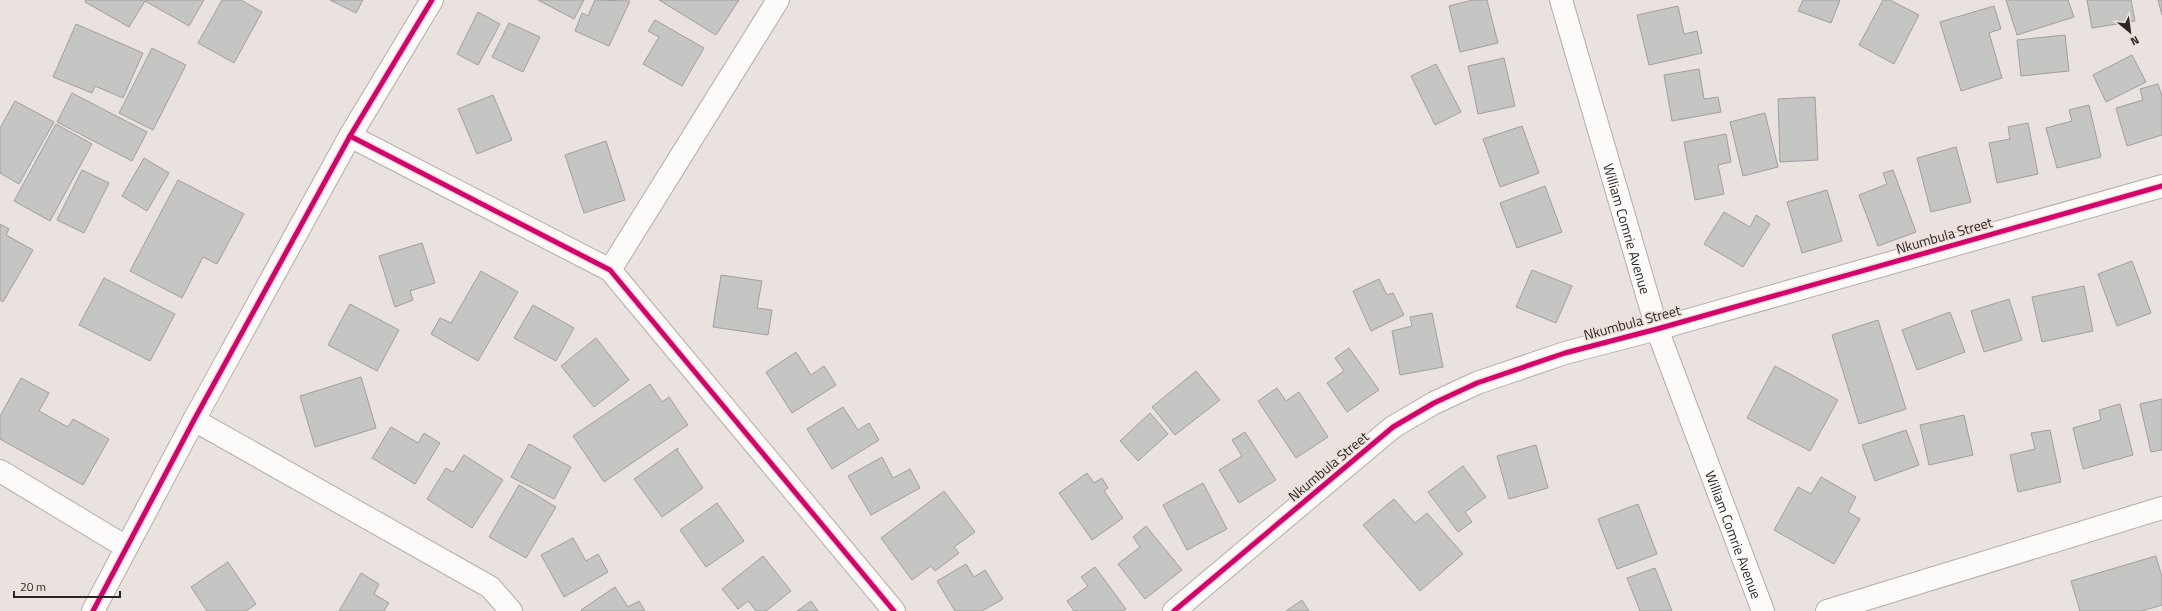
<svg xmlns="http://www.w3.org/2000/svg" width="2162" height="611" viewBox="0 0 2162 611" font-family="'Titillium Web',sans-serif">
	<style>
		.building { fill: #c5c5c4; stroke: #a09f9f }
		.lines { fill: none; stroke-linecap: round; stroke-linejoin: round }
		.street-casing { stroke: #b3aeab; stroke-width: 24 }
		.street { stroke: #fcfbfa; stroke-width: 22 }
		.cycleway-casing { stroke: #ede0db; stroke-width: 8 }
		.cycleway { stroke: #d6006c; stroke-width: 5 }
		.labels { text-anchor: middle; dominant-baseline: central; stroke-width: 3.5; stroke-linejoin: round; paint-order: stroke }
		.street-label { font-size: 14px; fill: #2b2624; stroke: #ede0db }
	</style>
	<rect width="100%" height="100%" fill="#e9e2df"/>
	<g class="building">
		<polygon points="86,0 204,0 189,26 145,1 129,27 85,2"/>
		<polygon points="222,0 241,0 262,12 234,63 198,43"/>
		<polygon points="330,0 363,0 356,13"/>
		<polygon points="538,0 584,0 574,19"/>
		<polygon points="595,0 630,1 609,46 575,31 582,13 588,16"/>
		<polygon points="659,0 739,0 716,35"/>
		<polygon points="1473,0 1487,0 1498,43 1460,52 1449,6"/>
		<polygon points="1803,0 1840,0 1831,23 1798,11"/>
		<polygon points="1883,0 1890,0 1919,15 1894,64 1859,45"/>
		<polygon points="2006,0 2068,0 2074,17 2017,35"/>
		<polygon points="2087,0 2131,0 2135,21 2092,28"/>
		<polygon points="2158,0 2162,0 2162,15"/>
		<polygon points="1678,6 1684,34 1697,31 1702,53 1649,65 1637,15"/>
		<polygon points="1994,6 2001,29 1989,33 2002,78 1961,91 1940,22"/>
		<polygon points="478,12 500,24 478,65 457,54"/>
		<polygon points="655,20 704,48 682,86 643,64 659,37 648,31"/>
		<polygon points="509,23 540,37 523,72 492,57"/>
		<polygon points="76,24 143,53 123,98 95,86 92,93 53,77"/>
		<polygon points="2065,35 2069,71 2021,76 2017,40"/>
		<polygon points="152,48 186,65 153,130 119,113"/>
		<polygon points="2132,55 2146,82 2106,102 2093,75"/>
		<polygon points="1504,58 1515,106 1478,114 1468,66"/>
		<polygon points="1436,64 1461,112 1435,125 1411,76"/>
		<polygon points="1699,69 1704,99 1718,97 1721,112 1672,121 1664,75"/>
		<polygon points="2158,84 2162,96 2162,135 2127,146 2116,108 2143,100 2140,89"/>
		<polygon points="72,93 147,132 132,161 57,122"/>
		<polygon points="493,95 512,140 477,154 458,109"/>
		<polygon points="1815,97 1818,160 1780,162 1778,99"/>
		<polygon points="15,101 54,122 19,184 0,173 0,128"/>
		<polygon points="2089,105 2101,157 2057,168 2046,128 2072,121 2069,110"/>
		<polygon points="1765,113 1778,167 1743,176 1730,122"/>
		<polygon points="2028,123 2038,174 1997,183 1989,143 2010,139 2008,127"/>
		<polygon points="56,124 92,144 50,221 14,201"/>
		<polygon points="1522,126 1539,173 1500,187 1483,139"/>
		<polygon points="1726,134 1731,162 1718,165 1724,194 1695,200 1684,142"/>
		<polygon points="606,141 625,200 584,213 565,155"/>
		<polygon points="1956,147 1971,202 1931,212 1917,158"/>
		<polygon points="144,158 169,173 147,211 122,196"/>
		<polygon points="82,170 109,183 84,233 57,220"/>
		<polygon points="1893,170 1916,232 1878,246 1859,195 1887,184 1883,173"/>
		<polygon points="178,180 244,214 217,264 203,257 182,298 130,271"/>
		<polygon points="1545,186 1562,232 1517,248 1500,203"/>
		<polygon points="1827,190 1842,241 1802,253 1787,202"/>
		<polygon points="1724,212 1750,227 1756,215 1770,224 1743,267 1704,244"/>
		<polygon points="0,224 9,229 6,235 33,250 3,302 0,300"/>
		<polygon points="422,243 435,283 410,291 413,300 395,307 379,256"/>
		<polygon points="2132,261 2151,313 2117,326 2098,274"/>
		<polygon points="1532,270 1572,286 1556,323 1516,307"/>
		<polygon points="481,271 518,292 478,361 431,334 440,318 451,323"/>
		<polygon points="721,275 762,281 757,308 772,310 768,335 713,327"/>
		<polygon points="104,278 175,314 150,361 79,325"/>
		<polygon points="1379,279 1387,295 1393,293 1404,315 1371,331 1353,291"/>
		<polygon points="2084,286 2093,331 2042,342 2032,297"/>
		<polygon points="2009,299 2022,340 1984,352 1971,311"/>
		<polygon points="350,304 399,330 377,371 328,345"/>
		<polygon points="533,305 574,328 556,361 514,338"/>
		<polygon points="1950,312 1965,352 1917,370 1902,330"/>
		<polygon points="1432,313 1443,367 1400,375 1392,331 1412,326 1410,317"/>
		<polygon points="1878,320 1906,409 1859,424 1832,335"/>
		<polygon points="596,338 629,380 594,407 561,366"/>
		<polygon points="1349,348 1379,390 1347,412 1327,383 1344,371 1335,358"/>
		<polygon points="796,352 811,375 824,366 836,385 792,413 766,372"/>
		<polygon points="1775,366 1838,400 1810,451 1747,418"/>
		<polygon points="1196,371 1220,400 1175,435 1152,407"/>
		<polygon points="361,377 376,428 315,447 300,396"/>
		<polygon points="21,378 49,393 39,411 68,427 73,419 109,439 83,485 0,439 0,416"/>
		<polygon points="650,384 662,402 669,397 688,425 604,482 573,436"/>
		<polygon points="1277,388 1286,401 1299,392 1328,437 1296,458 1258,401"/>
		<polygon points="2162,399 2162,450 2151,452 2140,404"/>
		<polygon points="2120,404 2133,455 2083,469 2073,428 2101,420 2099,410"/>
		<polygon points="843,407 858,430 869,423 879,440 832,469 807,429"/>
		<polygon points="1150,413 1168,434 1138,461 1120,441"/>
		<polygon points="1964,415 1973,455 1929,465 1920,425"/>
		<polygon points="391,427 418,443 424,433 440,443 415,484 372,458"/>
		<polygon points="1906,430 1919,465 1875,481 1862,445"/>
		<polygon points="2050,430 2061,482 2018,492 2010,455 2035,449 2031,433"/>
		<polygon points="1245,432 1276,480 1239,503 1219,470 1242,456 1232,440"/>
		<polygon points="529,444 571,467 554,499 511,477"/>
		<polygon points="1536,445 1548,488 1509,499 1497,456"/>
		<polygon points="678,448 677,450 703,488 662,517 634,479"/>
		<polygon points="464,455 503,480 472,528 427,499 446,468 453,472"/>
		<polygon points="882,457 893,478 910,469 920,488 871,515 848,476"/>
		<polygon points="1463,466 1486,497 1465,512 1472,522 1458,532 1428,492"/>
		<polygon points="1087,473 1094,483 1102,478 1108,488 1104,491 1123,518 1092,540 1059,493"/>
		<polygon points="1821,477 1856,497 1848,512 1860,519 1834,564 1774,530 1798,487 1811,494"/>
		<polygon points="1203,483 1227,529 1187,550 1163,505"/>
		<polygon points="519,485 556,507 526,558 489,537"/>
		<polygon points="944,491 975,532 954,547 959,553 935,571 931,566 912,580 881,538"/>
		<polygon points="1394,499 1415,523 1427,513 1463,554 1420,591 1363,525"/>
		<polygon points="717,503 744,541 706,567 680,530"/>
		<polygon points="1638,504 1657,554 1617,569 1598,519"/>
		<polygon points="1146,526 1182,570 1145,599 1118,564 1140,547 1133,537"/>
		<polygon points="573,538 586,561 598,554 608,572 564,597 541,555"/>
		<polygon points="763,556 791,591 766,611 756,611 748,601 738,609 722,589"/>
		<polygon points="2156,556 2162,577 2162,605 2142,611 2080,611 2071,581"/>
		<polygon points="228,562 256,604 246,611 207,611 191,587"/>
		<polygon points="966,564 974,577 985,570 1003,599 982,611 955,611 937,581"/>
		<polygon points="1095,567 1126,609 1123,611 1074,611 1067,601 1088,586 1081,577"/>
		<polygon points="1655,568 1672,611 1640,611 1627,578"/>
		<polygon points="361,573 379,584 374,594 389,603 384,611 339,611"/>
		<polygon points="615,587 628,607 639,601 645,611 582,611 581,610"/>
		<polygon points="1302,600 1309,611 1286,611"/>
		<polygon points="811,601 818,611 797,611"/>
	</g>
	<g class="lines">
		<defs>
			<g id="street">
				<path id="s1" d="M1561,0L1657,329L1763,611"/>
				<polyline points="350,136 610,270 894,611"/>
				<polyline points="610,270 778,0"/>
				<polyline points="194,420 490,587 511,611"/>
				<polyline points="0,471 126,547"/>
				<polyline points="93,611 194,420 350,136 432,0"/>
				<polyline points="1174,611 1393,427 1434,403 1477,383 1565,353 1657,329 2162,186"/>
				<polyline points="1827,611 2162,508"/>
			</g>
		</defs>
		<use href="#street" class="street-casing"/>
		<use href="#street" class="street"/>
		<defs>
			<g id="cycleway">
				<polyline points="350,136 610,270 894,611"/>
				<polyline points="93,611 194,420 350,136 432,0"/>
				<polyline points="1174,611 1393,427 1434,403 1477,383 1565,353 1657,329 2162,186"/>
			</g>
		</defs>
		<use href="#cycleway" class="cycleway-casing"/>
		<use href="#cycleway" class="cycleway"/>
	</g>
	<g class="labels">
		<g class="street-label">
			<text stroke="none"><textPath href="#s1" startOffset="238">William Comrie Avenue</textPath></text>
			<text transform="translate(1944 235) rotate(-16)">Nkumbula Street</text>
			<text transform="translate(1632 322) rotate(-15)">Nkumbula Street</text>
			<text transform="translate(1328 466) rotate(-40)">Nkumbula Street</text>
			<text stroke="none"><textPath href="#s1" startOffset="562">William Comrie Avenue</textPath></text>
		</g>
	</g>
	<g transform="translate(2130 32) rotate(151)" stroke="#ede0db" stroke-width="3" paint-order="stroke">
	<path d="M0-3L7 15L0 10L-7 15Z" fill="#2b2624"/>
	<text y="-6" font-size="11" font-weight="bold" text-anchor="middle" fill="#2b2624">N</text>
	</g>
	<path d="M14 591v6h106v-6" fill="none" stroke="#2b2624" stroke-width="2"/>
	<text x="20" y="591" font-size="12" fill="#2b2624" stroke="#ede0db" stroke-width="3" paint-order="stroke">20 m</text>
</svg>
